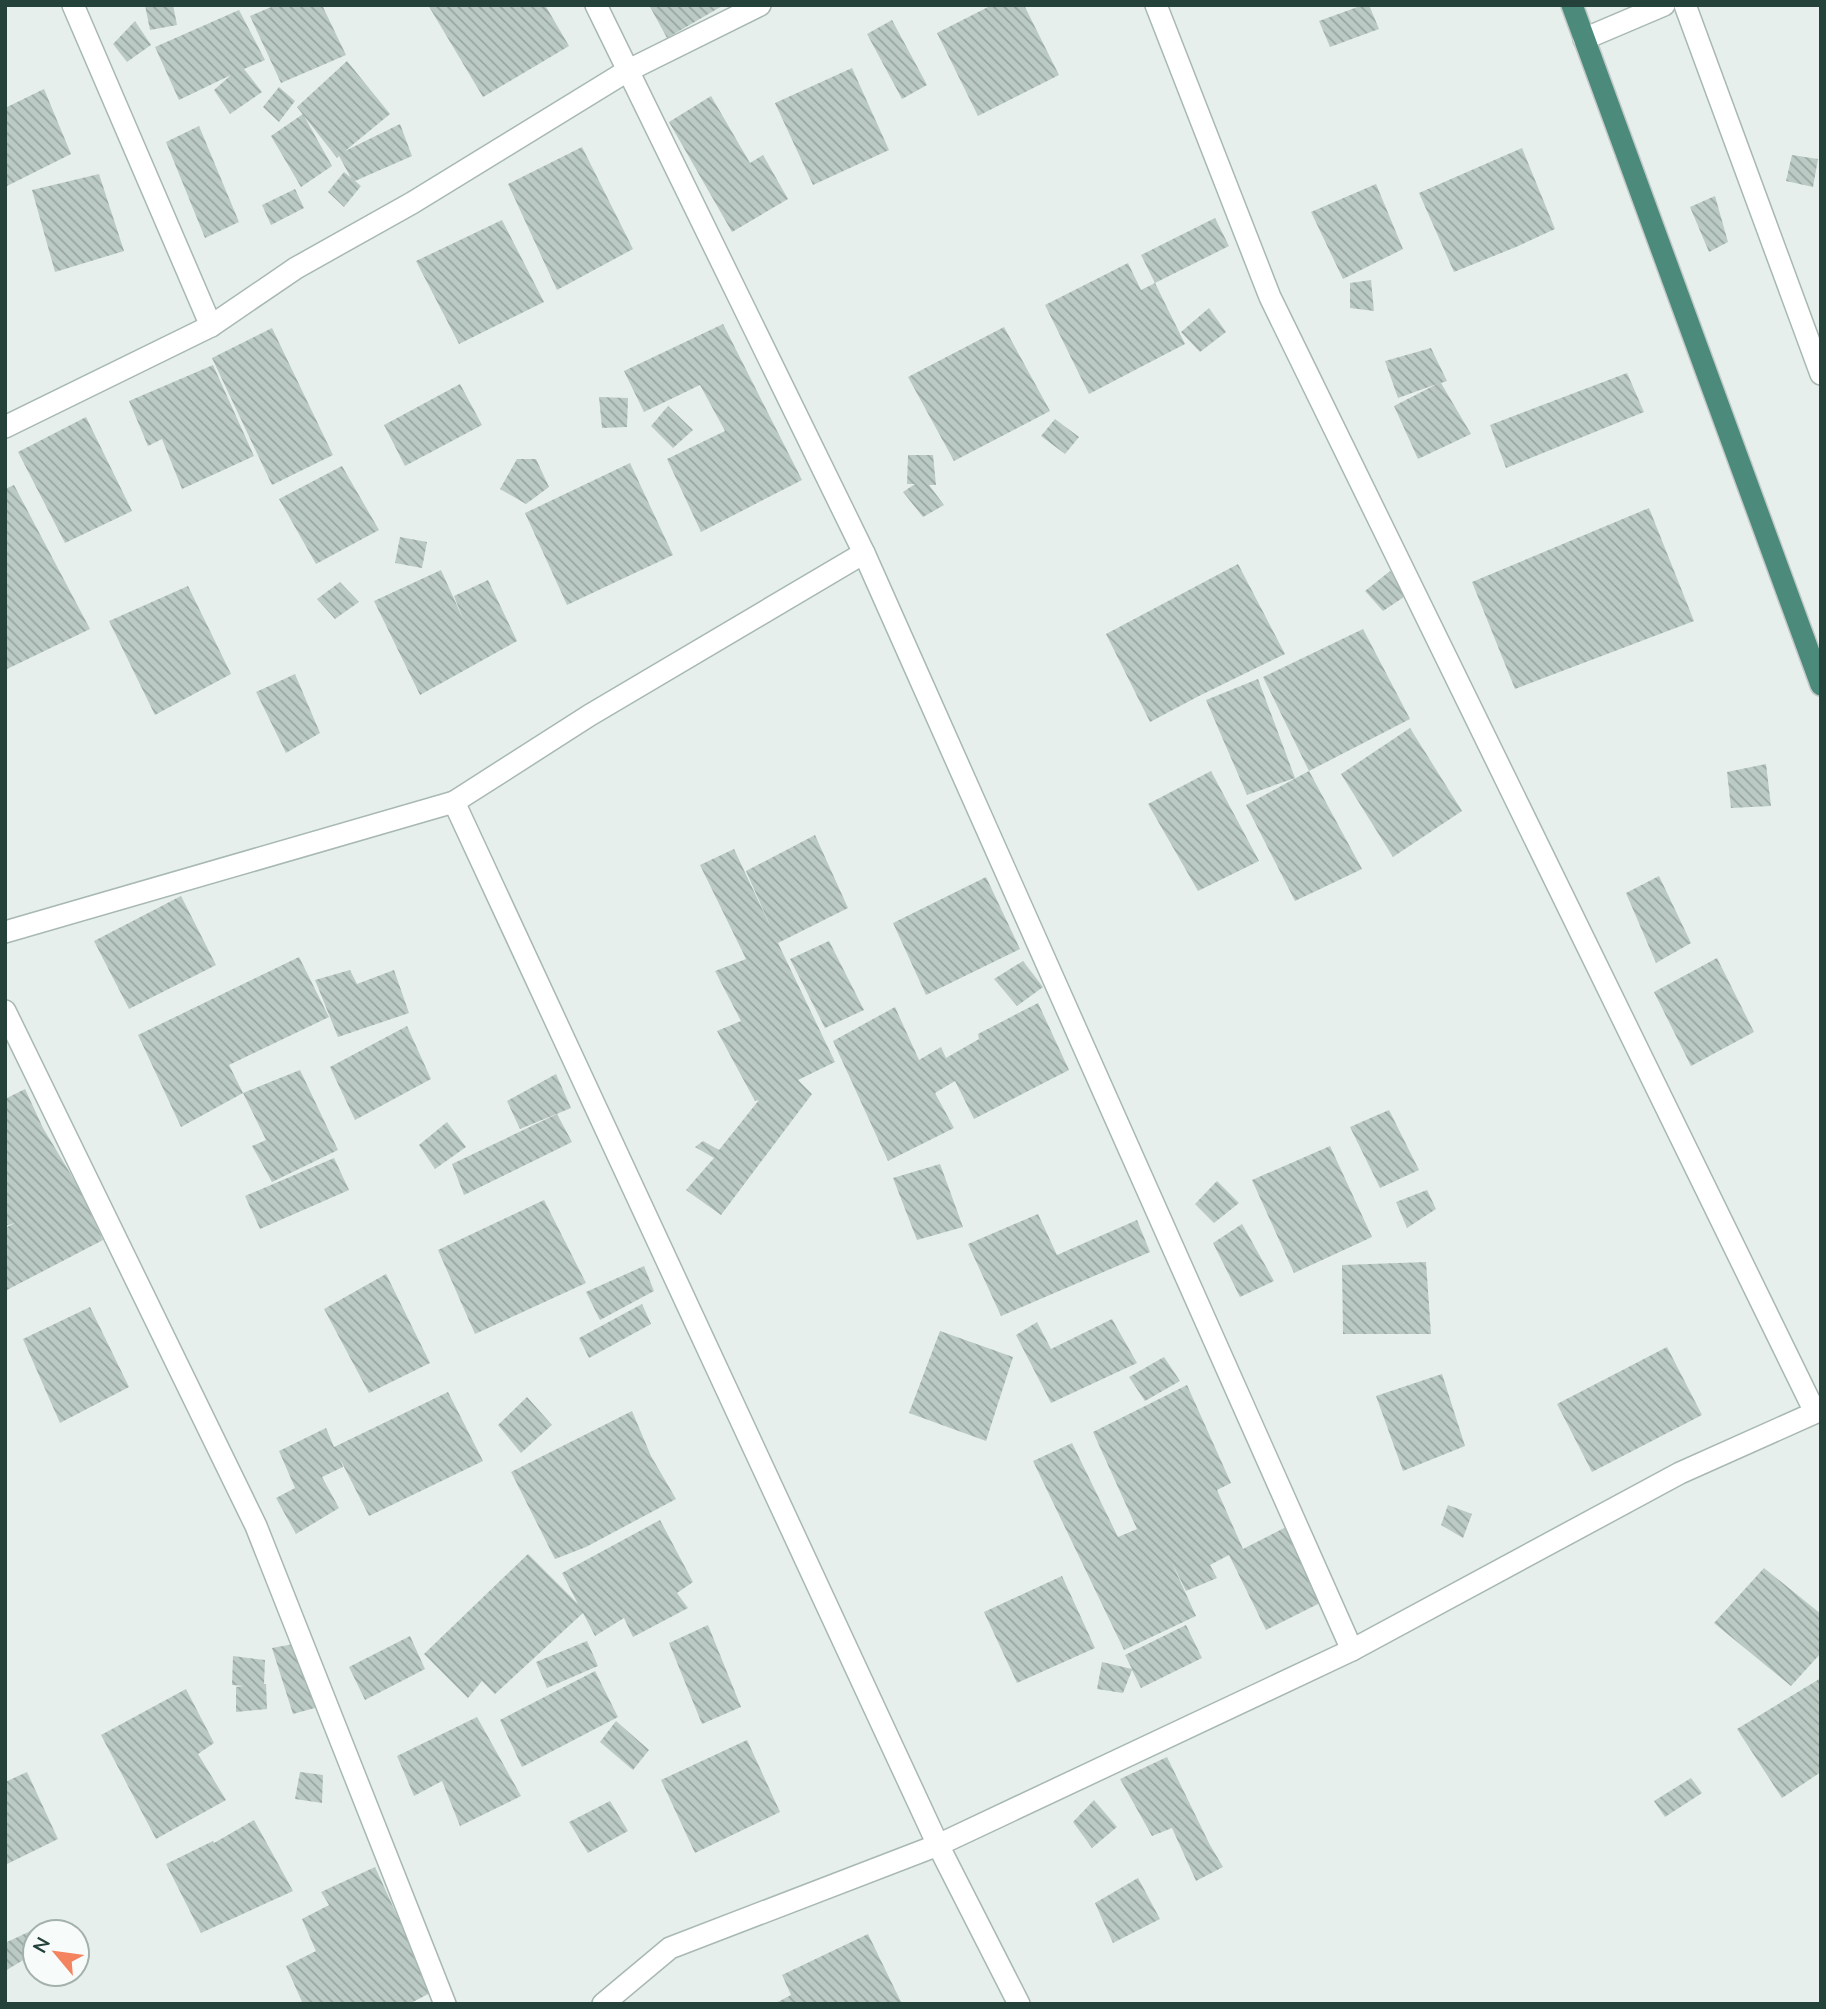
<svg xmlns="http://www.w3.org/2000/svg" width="1826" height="2009" viewBox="0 0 1826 2009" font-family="Mulish,sans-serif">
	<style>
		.building { fill: url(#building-back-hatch) }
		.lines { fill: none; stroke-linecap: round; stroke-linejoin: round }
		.minor-casing { stroke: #a8b8b2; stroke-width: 24 }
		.trunk-casing { stroke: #c2cac8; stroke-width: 24 }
		.minor { stroke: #fff; stroke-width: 21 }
		.trunk { stroke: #4c8a7c; stroke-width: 21 }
	</style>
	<defs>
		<pattern id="building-back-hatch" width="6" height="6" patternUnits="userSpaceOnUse" patternTransform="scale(1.75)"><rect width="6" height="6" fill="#bbcac4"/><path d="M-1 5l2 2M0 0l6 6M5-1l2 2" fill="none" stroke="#98a6a0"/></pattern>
	</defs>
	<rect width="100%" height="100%" fill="#e6efeb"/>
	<g class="building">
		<polygon points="145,5 173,5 177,25 150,30"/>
		<polygon points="276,5 322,5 346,55 281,83 250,16"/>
		<polygon points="428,5 545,5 569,46 483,97"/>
		<polygon points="649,5 724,5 667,38"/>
		<polygon points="992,5 1024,5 1059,75 978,116 937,33"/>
		<polygon points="1363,5 1369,5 1379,29 1330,47 1319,21"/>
		<polygon points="239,10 265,60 244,69 262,92 230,114 214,90 231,75 179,100 155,47"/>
		<polygon points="892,20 927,85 902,99 867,34"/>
		<polygon points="135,21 151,45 127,62 113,44"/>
		<polygon points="347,61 390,114 345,151 400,124 412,156 355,181 361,186 344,207 328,192 344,172 351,178 339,156 337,158 297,107"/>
		<polygon points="852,68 889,150 813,185 775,103"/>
		<polygon points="279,87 295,101 279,122 263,107"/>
		<polygon points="44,89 71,154 5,187 5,108"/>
		<polygon points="711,96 750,163 763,155 788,199 732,232 669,122"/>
		<polygon points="303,114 332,166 301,187 271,136"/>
		<polygon points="199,126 239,222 205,238 166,142"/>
		<polygon points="582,147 633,249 557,290 508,184"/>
		<polygon points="1522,148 1555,229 1516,247 1454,272 1419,193"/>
		<polygon points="1792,155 1818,159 1813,187 1786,181"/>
		<polygon points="99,174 124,251 55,272 32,190"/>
		<polygon points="1376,184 1403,249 1343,279 1311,212"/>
		<polygon points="295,189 304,208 271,225 262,205"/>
		<polygon points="1715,196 1728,242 1709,252 1690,207"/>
		<polygon points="1215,218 1229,246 1155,283 1141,255"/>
		<polygon points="502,220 544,302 459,344 416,261"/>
		<polygon points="1128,263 1141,290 1155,283 1185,344 1089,394 1045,305"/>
		<polygon points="1371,280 1374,311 1350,308 1350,283"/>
		<polygon points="1209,308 1226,332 1200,352 1181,332"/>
		<polygon points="723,324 802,480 701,532 667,459 725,431 700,385 644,412 624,371"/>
		<polygon points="1004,327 1050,411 954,461 908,377"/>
		<polygon points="272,328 333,455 272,485 212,358"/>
		<polygon points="1431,348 1447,381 1441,383 1471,434 1418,459 1394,406 1437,384 1398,398 1385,361"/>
		<polygon points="213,365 254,456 182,489 162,439 148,446 129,401"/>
		<polygon points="1627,373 1644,412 1506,468 1490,425"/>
		<polygon points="460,384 482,425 405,466 384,425"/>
		<polygon points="599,397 628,398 627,427 602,428"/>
		<polygon points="668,406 693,430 673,448 651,426"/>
		<polygon points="86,417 132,511 65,543 18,452"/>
		<polygon points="1055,419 1079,437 1065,454 1041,436"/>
		<polygon points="908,455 933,455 936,485 929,485 944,505 923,517 903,492 915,484 907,484"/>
		<polygon points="517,459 536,459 549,487 526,504 500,489"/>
		<polygon points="630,463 673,555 567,605 525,513"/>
		<polygon points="342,466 379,530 316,564 279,499"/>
		<polygon points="14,485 90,629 5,670 5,489"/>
		<polygon points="1649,508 1694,621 1515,689 1472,582"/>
		<polygon points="400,537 427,542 422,568 395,563"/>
		<polygon points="1238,564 1285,654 1199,696 1150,722 1106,634"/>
		<polygon points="441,570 464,621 454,596 488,580 517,641 420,695 374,601"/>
		<polygon points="1390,571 1407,595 1383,611 1365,591"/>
		<polygon points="340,582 359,602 335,619 317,599"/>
		<polygon points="188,586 231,674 155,715 109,621"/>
		<polygon points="1363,629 1410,719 1309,771 1263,677"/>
		<polygon points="295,674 320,733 286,753 256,692"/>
		<polygon points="1258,679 1295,778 1247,795 1206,700"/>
		<polygon points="1410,728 1462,811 1393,857 1341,774"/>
		<polygon points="1766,764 1771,806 1731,808 1727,772"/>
		<polygon points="1211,771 1259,861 1198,891 1148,804"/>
		<polygon points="1309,771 1362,869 1295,901 1246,805"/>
		<polygon points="815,835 848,908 778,943 835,1062 798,1080 812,1094 721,1215 686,1190 714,1158 695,1147 703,1141 719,1150 759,1100 755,1101 717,1031 741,1021 715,971 746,959 700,865 734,849 773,932 746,871"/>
		<polygon points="1659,876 1691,943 1656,963 1626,893"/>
		<polygon points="986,877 1020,949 926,995 893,923"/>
		<polygon points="181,896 216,965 129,1009 94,941"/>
		<polygon points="829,941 864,1010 825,1028 790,959"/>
		<polygon points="299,957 329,1017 229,1065 243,1093 181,1127 138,1035"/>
		<polygon points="1717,958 1754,1032 1691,1066 1654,992"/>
		<polygon points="1023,961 1043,987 1017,1006 994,979"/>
		<polygon points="350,970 357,984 394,970 409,1013 338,1037 315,980"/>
		<polygon points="1038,1003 1069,1070 974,1119 955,1081 935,1093 954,1128 888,1161 833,1041 895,1007 919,1060 941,1047 946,1058 979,1039 978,1034"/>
		<polygon points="407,1026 431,1079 355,1120 330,1067"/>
		<polygon points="300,1070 338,1150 272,1182 252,1146 266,1140 243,1093"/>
		<polygon points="556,1074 571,1108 520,1129 507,1101"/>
		<polygon points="25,1089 43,1128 79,1188 103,1240 5,1291 5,1228 15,1223 5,1226 5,1099"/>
		<polygon points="1389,1110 1419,1170 1380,1188 1350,1127"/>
		<polygon points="557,1114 572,1142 464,1195 452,1164"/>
		<polygon points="447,1122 466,1147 435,1169 419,1145"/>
		<polygon points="1330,1146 1372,1237 1294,1273 1252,1180"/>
		<polygon points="334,1158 349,1190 260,1229 245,1196"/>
		<polygon points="940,1164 963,1227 917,1240 893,1178"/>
		<polygon points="1217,1181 1239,1203 1214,1223 1195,1204"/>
		<polygon points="1427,1190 1436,1209 1407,1228 1396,1202"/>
		<polygon points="544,1200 586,1283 475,1334 438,1250"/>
		<polygon points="1038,1214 1057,1255 1137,1220 1150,1252 1001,1316 968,1244"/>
		<polygon points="1242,1224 1274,1281 1240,1297 1213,1243"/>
		<polygon points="1426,1262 1431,1334 1343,1334 1342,1265"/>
		<polygon points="644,1266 654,1291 600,1320 586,1292"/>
		<polygon points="386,1274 430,1363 369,1393 324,1309"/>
		<polygon points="642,1304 651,1324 589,1358 579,1338"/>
		<polygon points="90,1307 129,1387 60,1423 23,1339"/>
		<polygon points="1112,1319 1137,1363 1051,1403 1016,1335 1037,1322 1051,1349"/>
		<polygon points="940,1331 1013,1357 986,1441 909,1413"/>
		<polygon points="1667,1347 1702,1415 1592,1472 1557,1404"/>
		<polygon points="1164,1357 1180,1381 1145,1401 1129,1377"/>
		<polygon points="1442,1374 1465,1446 1403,1471 1376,1396"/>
		<polygon points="1187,1385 1231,1483 1217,1490 1243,1549 1290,1525 1326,1600 1266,1630 1229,1555 1210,1565 1217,1578 1186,1591 1171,1561 1196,1616 1124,1650 1033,1461 1072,1443 1118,1537 1137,1529 1093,1432"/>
		<polygon points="448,1392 483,1461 369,1516 340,1459 343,1467 322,1477 339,1508 296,1534 276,1498 295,1488 279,1451 326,1428 334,1447"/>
		<polygon points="527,1397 552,1425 521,1453 498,1425"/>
		<polygon points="632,1411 651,1456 676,1499 586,1547 555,1559 511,1472"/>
		<polygon points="1448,1505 1472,1514 1463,1538 1441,1525"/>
		<polygon points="660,1520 693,1582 677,1593 688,1608 633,1637 624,1618 595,1636 583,1613 495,1694 482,1681 468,1698 424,1654 528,1554 578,1604 562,1573"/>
		<polygon points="1764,1568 1821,1614 1821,1653 1791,1686 1714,1623"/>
		<polygon points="1062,1576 1095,1648 1017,1683 984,1612"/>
		<polygon points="708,1625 741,1707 702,1724 669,1643"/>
		<polygon points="1186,1625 1202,1658 1141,1688 1132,1670 1123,1693 1097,1689 1102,1662 1132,1669 1125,1655"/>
		<polygon points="410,1636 425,1669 365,1700 349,1667"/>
		<polygon points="587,1641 598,1666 547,1688 536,1662"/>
		<polygon points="299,1643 322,1706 293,1714 272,1648"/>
		<polygon points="233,1656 265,1660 264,1684 266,1684 267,1709 236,1712 236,1687 244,1686 232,1685"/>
		<polygon points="595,1671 618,1717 522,1767 500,1720"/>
		<polygon points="1821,1678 1821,1772 1782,1798 1737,1729"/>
		<polygon points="186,1689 214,1743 198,1754 226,1800 156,1839 101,1735"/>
		<polygon points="477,1717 521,1796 460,1826 442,1781 414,1796 397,1756"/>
		<polygon points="616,1721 649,1750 633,1770 600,1742"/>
		<polygon points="747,1740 780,1812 695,1853 661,1780"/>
		<polygon points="1167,1757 1210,1845 1223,1867 1196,1881 1172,1828 1152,1836 1120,1779"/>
		<polygon points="27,1772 58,1839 5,1865 5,1782"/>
		<polygon points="300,1772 323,1775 322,1803 295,1799"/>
		<polygon points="1691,1778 1702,1793 1665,1817 1654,1801"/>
		<polygon points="1094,1800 1117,1827 1092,1848 1073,1822"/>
		<polygon points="610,1801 628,1831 588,1853 569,1822"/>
		<polygon points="254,1820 293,1891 201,1933 166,1864 213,1841 214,1843"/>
		<polygon points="375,1867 432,1992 409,2004 303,2004 286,1966 316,1951 302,1919 329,1905 321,1892"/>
		<polygon points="1138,1878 1160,1919 1113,1943 1095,1903"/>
		<polygon points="39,1927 42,1932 35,1932 35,1953 5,1971 5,1943"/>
		<polygon points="868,1934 902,2004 774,2004 791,1995 782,1975"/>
	</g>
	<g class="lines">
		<defs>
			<g id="minor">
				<polyline points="73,5 211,326"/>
				<polyline points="596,5 864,553 1352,1650"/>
				<polyline points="1156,5 1270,297 1815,1412"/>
				<polyline points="1685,5 1821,374"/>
				<polyline points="1584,39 1664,5"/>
				<polyline points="5,427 211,326 296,268 412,203 627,71 760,5"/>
				<polyline points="454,802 938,1845 1019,2004"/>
				<polyline points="5,932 454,802 590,715 864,553"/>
				<polyline points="5,1011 256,1526 445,2004"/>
				<polyline points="603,2004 670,1948 938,1845 1352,1650 1680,1473 1821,1410"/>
			</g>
			<polyline id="trunk" points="1572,5 1821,685"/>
		</defs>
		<use href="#minor" class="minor-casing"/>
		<use href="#trunk" class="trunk-casing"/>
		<use href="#minor" class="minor"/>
		<use href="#trunk" class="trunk"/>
	</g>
	<rect width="1826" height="2009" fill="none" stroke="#24423a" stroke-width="14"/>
	<g transform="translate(56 1953) rotate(299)"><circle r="33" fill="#f7fbf9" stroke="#a3b1ad" stroke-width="2"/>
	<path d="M0-5L12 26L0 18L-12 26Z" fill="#f4845f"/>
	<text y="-10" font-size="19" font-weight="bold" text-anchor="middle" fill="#24423a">N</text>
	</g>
</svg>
